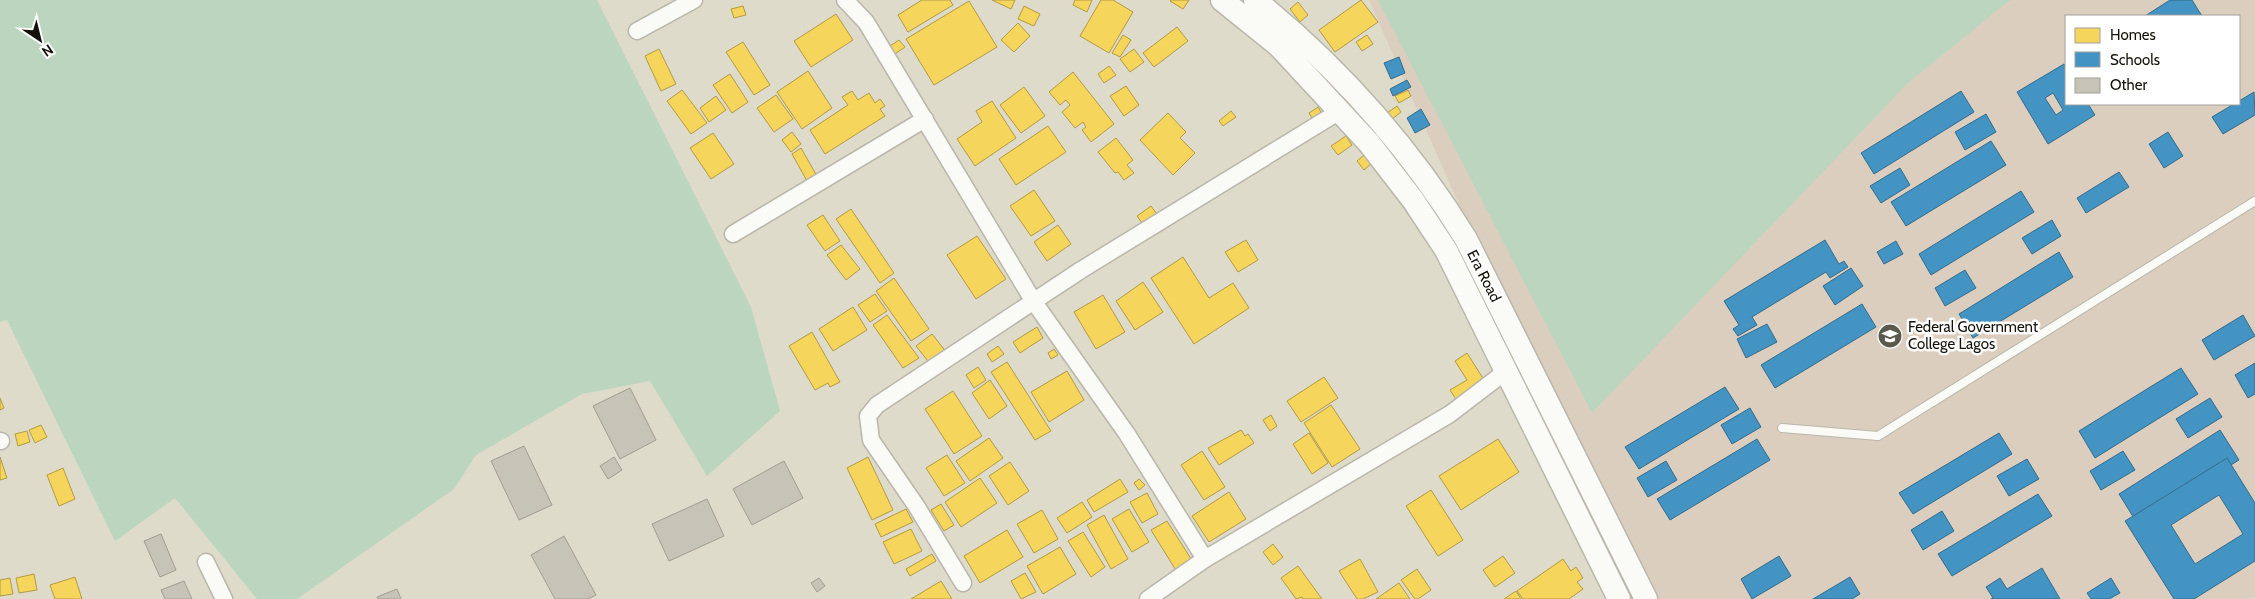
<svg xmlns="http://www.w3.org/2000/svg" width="2255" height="599" viewBox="0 0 2255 599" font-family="Cabin,sans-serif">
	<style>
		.education { fill: #dbcebf; fill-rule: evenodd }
		.green { fill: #bbd5bf }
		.homes { fill: #f6d55c; stroke: #b29a43 }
		.schools { fill: #4393c3; stroke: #356c8b; fill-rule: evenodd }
		.building { fill: #c6c4b7; stroke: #a09d91 }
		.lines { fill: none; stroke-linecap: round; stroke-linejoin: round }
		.service-casing { stroke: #b9b7aa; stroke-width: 10 }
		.minor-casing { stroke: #b9b7aa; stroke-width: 19 }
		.secondary-casing { stroke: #b9b7aa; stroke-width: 25 }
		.service { stroke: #fafaf7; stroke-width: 8 }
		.minor { stroke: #fafaf7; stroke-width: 16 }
		.secondary { stroke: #fafaf7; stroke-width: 22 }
		.labels { text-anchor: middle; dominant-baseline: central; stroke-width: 5; stroke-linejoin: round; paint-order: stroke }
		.street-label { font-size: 15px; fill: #141208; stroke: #fff }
		.poi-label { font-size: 15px; fill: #141208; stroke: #fff; text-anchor: start }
	</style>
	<rect width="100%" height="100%" fill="#dedbcb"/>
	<path class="education" d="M1369,0H2255V597L2250,599H1656L1460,207ZM2066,16H2239V104H2066Z"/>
	<g class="green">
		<polygon points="0,0 597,0 751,307 780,411 707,476 650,381 582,394 476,455 454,489 297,599 257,599 175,498 115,541 7,320 0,322"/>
		<polygon points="1378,0 2010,0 1908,83 1592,413"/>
	</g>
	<g class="homes">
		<polygon points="922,0 950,0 953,5 908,32 898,15"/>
		<polygon points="992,0 1015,0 1011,9"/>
		<polygon points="1075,0 1092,0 1087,12 1073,5"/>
		<polygon points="1101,0 1113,0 1133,12 1109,53 1080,36"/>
		<polygon points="1171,0 1189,0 1183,9 1170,1"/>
		<polygon points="1361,0 1378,22 1335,52 1319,30"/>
		<polygon points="969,1 997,47 934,85 906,39"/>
		<polygon points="1298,2 1308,15 1300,22 1290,9"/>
		<polygon points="743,6 746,15 734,18 731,9"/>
		<polygon points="1024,6 1040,14 1034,26 1018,19"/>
		<polygon points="836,14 853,40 811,67 794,41"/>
		<polygon points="1018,23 1030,36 1014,52 1001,40"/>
		<polygon points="1177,27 1188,41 1154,67 1143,53"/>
		<polygon points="1123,35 1131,40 1120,57 1112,53"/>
		<polygon points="1367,35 1373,44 1362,51 1356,42"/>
		<polygon points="899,40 905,47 895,54 890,46"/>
		<polygon points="743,42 770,85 754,95 726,52"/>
		<polygon points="659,49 676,84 661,91 645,56"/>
		<polygon points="1134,49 1144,62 1130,72 1120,59"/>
		<polygon points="1109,66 1116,75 1104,83 1098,74"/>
		<polygon points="808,71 832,108 802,129 777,92"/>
		<polygon points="1073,72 1114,124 1091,142 1082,130 1086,127 1083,122 1075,128 1062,112 1070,105 1066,100 1060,105 1049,92"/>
		<polygon points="730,74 748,102 732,113 713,85"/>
		<polygon points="1126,86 1139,105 1124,116 1110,96"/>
		<polygon points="1024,87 1045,116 1021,133 1000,105"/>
		<polygon points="682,90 707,123 691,134 667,101"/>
		<polygon points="1408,90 1411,96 1399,103 1395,96"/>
		<polygon points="852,91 858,100 869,93 875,103 880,99 885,106 880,109 885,116 825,154 810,130 848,105 842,97"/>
		<polygon points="776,95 793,119 774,132 757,108"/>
		<polygon points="716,96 726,110 709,122 700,108"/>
		<polygon points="992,101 1016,138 975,166 957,139 982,122 976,111"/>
		<polygon points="1397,106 1401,112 1392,119 1387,113"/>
		<polygon points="1318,107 1324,117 1315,123 1309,113"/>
		<polygon points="1231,111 1236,117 1223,126 1219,121"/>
		<polygon points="1168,113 1186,132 1180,138 1195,153 1173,175 1140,140"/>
		<polygon points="1048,126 1066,152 1016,185 999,159"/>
		<polygon points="792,132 801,144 791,152 782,140"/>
		<polygon points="713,133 734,164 711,179 690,148"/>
		<polygon points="1346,136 1352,145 1338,155 1331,146"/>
		<polygon points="1116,138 1133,160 1127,165 1134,173 1124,180 1118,172 1115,173 1098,152"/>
		<polygon points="801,148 817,176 807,181 792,154"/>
		<polygon points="1364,155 1371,164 1364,170 1357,161"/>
		<polygon points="1034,190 1055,221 1031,236 1010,206"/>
		<polygon points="1151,206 1159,217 1145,227 1137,216"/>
		<polygon points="851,209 894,273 880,283 836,219"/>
		<polygon points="823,215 840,241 825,251 807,225"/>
		<polygon points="1058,225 1071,244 1047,261 1034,242"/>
		<polygon points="977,236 1006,279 976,299 947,255"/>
		<polygon points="1246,240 1258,260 1238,272 1225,252"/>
		<polygon points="841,245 860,269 846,280 827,255"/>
		<polygon points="1183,257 1209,298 1233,283 1249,308 1194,344 1151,278"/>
		<polygon points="894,278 929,329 911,341 876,291"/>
		<polygon points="1143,282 1163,312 1135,330 1116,301"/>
		<polygon points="875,294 887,311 870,322 858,305"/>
		<polygon points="1103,295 1125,332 1096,349 1074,312"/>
		<polygon points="853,307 867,330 833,351 819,329"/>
		<polygon points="887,315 919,358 903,368 873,325"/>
		<polygon points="1037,327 1043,338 1020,353 1013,342"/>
		<polygon points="812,332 840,382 830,387 828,383 815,390 789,346"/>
		<polygon points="932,334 947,353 931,365 916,346"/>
		<polygon points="998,346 1004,354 992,362 987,354"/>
		<polygon points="1054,349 1058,355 1051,359 1048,353"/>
		<polygon points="1467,353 1486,383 1457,401 1450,390 1467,380 1455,361"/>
		<polygon points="1007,362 1051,431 1035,440 991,372"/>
		<polygon points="978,367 986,380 974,388 966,375"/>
		<polygon points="1067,371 1084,400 1049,422 1031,392"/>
		<polygon points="1324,377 1338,398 1301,422 1287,401"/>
		<polygon points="990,380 1007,406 989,419 972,393"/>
		<polygon points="953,391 982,436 954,454 925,409"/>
		<polygon points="0,398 4,408 0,410"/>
		<polygon points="1331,405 1360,449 1332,467 1304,423"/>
		<polygon points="1271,415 1277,426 1270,431 1263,420"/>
		<polygon points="41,425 47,437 35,443 29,430"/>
		<polygon points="1241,430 1245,436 1248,434 1254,443 1219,465 1208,448"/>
		<polygon points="27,431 30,442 18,446 15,434"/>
		<polygon points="1309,433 1328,463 1312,474 1293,444"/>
		<polygon points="989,438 1003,458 970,481 956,461"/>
		<polygon points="1498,439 1519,472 1461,510 1439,476"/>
		<polygon points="1202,451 1225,487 1204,500 1181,465"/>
		<polygon points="947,455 965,483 944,496 926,468"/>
		<polygon points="0,457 7,478 0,480"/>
		<polygon points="868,457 893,510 872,520 847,468"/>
		<polygon points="1010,462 1029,491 1008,505 989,476"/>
		<polygon points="63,468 75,499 59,506 47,475"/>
		<polygon points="980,478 997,503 961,527 945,502"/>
		<polygon points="1120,479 1128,492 1094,512 1087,500"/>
		<polygon points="1139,479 1145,485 1139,490 1134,483"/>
		<polygon points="1431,490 1463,540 1438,556 1406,506"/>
		<polygon points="1229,492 1246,519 1209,542 1192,516"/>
		<polygon points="1147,493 1158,514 1142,523 1130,502"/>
		<polygon points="1082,502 1092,517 1067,533 1057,518"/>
		<polygon points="941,504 954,525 944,531 931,510"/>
		<polygon points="906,509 913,522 881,537 875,524"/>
		<polygon points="1129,509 1149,542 1132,552 1112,519"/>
		<polygon points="1042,510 1058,539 1034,553 1017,524"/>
		<polygon points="1104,515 1128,559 1111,569 1087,525"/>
		<polygon points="1167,521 1193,562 1177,572 1151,530"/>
		<polygon points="911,529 922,551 894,564 883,542"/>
		<polygon points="1007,530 1023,557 980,583 964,556"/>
		<polygon points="1083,532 1105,567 1091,577 1068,541"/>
		<polygon points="1273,544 1283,557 1273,565 1263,552"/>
		<polygon points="1060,547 1076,574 1043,594 1027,566"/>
		<polygon points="932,554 936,561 910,576 906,569"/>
		<polygon points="1503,556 1515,573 1495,587 1483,570"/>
		<polygon points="1360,559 1378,592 1363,599 1357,599 1339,571"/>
		<polygon points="1563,559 1571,571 1576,567 1583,578 1577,582 1583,589 1569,599 1523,599 1517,591"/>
		<polygon points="1298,566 1322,599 1303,599 1302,597 1296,599 1281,578"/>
		<polygon points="1417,569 1431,590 1418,599 1415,599 1401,580"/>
		<polygon points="1025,573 1036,592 1021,599 1011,581"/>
		<polygon points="34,574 37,590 19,593 16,578"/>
		<polygon points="75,577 82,599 55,599 50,585"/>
		<polygon points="10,578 13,594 0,596 0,580"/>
		<polygon points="941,581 952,599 911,599"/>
		<polygon points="1399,583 1410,599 1376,599"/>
		<polygon points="1516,591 1521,599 1504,599"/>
	</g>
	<g class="schools">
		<polygon points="2170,0 2192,0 2202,16 2145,16"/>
		<polygon points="1399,57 1405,73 1391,79 1384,63"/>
		<path d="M2064,64L2066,68V104H2088L2095,115L2048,144L2017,92ZM2053,93L2063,110L2056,115L2045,98Z"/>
		<polygon points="1407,80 1411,87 1393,96 1390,89"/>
		<polygon points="1961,91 1974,112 1874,174 1861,153"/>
		<polygon points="2254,92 2255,115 2223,134 2212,117 2234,104 2239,104 2239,101"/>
		<polygon points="1421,109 1430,125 1415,133 1407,118"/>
		<polygon points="1986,114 1996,132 1965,150 1955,132"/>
		<polygon points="2168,132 2183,156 2164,168 2149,144"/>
		<polygon points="1991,141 2006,165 1906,226 1891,202"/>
		<polygon points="1900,168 1910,185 1881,203 1870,186"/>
		<polygon points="2119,172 2129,187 2086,213 2077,198"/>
		<polygon points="2021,191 2034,212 1931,275 1919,254"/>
		<polygon points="2052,220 2061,236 2032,254 2022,238"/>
		<polygon points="1825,240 1839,264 1844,261 1848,267 1830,278 1826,272 1752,317 1757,325 1738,336 1733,329 1739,325 1724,301"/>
		<polygon points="1896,241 1903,254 1884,264 1877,252"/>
		<polygon points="2059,252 2073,277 1973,338 1959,314"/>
		<polygon points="1851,268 1863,286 1835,305 1823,286"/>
		<polygon points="1965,270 1976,288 1945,306 1935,288"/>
		<polygon points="1862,304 1876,327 1775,388 1761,365"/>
		<polygon points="2243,315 2255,336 2214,360 2202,340"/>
		<polygon points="1767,324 1777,342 1746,358 1737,339"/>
		<polygon points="2255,363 2255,394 2248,398 2235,375"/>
		<polygon points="2181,368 2198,394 2095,458 2079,431"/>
		<polygon points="1725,387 1739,409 1639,469 1625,447"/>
		<polygon points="2210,398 2222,417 2188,438 2176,419"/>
		<polygon points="1750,408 1761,427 1732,444 1721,425"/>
		<polygon points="2220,430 2239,460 2137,523 2119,494"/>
		<polygon points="1999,433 2012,454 1913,514 1899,493"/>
		<polygon points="1757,439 1770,460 1670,520 1657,499"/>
		<polygon points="2123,451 2135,470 2101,490 2090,471"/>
		<path d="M2227,458L2255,503V561L2194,599H2174L2125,521ZM2219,495L2243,534L2195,564L2171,525Z"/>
		<polygon points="2027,459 2039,479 2009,496 1997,476"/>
		<polygon points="1666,461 1677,480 1648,497 1637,478"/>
		<polygon points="2038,494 2052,516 1952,576 1938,554"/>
		<polygon points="1942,511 1954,531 1923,550 1911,530"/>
		<polygon points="1779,556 1791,576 1752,599 1741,579"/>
		<polygon points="2042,568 2060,599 1991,599 1993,598 1986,587 2000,578 2007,589"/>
		<polygon points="1850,577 1860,594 1852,599 1813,599"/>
		<polygon points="2111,578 2120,593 2109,599 2091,599 2087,593"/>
	</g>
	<g class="building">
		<polygon points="630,388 656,440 620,459 593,406"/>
		<polygon points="524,446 552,505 519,520 491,461"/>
		<polygon points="614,457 622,470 608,479 600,466"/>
		<polygon points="784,461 803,498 752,525 733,489"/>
		<polygon points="707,499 724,536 669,561 652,524"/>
		<polygon points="161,534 176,570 160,577 144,541"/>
		<polygon points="564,536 596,595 588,599 555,599 531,555"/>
		<polygon points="819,578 825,586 817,592 811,583"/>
		<polygon points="184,581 192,599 165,599 161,590"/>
		<polygon points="397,589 401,599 378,599 377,597"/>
	</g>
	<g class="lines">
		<defs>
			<polyline id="service" points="1782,428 1878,436 2255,201"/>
			<g id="minor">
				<polyline points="845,0 866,22 1034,302 1127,434 1205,559"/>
				<polyline points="637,31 694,0"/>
				<polyline points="733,234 925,119"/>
				<polyline points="0,441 1,441"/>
				<polyline points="206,562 224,599"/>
				<polyline points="963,583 917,507 871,440 868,416 877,405 1081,270 1340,111"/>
				<polyline points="1148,599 1205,559 1450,414 1505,372"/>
			</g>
			<g id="secondary">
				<polyline points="1222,0 1279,46 1369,143 1413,200 1446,250 1619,599"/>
				<path d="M1255,0C1338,67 1410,148 1466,239L1646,599"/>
			</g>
		</defs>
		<use href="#service" class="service-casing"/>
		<use href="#minor" class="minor-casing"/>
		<use href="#secondary" class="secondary-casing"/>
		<use href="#service" class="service"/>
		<use href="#minor" class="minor"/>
		<use href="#secondary" class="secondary"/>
	</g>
	<defs>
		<symbol id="school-disc" viewBox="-11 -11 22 22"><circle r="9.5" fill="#5b584c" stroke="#fff"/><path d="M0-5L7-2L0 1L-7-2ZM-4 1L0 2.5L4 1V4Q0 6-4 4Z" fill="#fff"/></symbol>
	</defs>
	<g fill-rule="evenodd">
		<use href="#school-disc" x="1876" y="322" width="28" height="28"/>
	</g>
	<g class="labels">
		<g class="street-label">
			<text transform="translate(1484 276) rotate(63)">Era Road</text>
		</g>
		<g class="poi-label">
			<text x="1908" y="327">Federal Government<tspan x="1908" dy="17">College Lagos</tspan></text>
		</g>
	</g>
	<rect x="2065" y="15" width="175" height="90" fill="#ffffff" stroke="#a1a09c"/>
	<rect x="2075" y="28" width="25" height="15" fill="#f6d55c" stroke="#a1a09c"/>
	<text x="2110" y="40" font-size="15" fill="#141208">Homes</text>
	<rect x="2075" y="52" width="25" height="15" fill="#4393c3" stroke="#a1a09c"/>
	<text x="2110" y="65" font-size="15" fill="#141208">Schools</text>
	<rect x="2075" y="78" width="25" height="15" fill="#c6c4b7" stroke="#a1a09c"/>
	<text x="2110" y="90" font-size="15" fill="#141208">Other</text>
	<g transform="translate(40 40) rotate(145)" stroke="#ffffff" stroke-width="4" paint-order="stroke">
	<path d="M0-4L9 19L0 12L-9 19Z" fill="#141208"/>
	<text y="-8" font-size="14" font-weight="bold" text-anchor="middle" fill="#141208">N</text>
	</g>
</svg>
